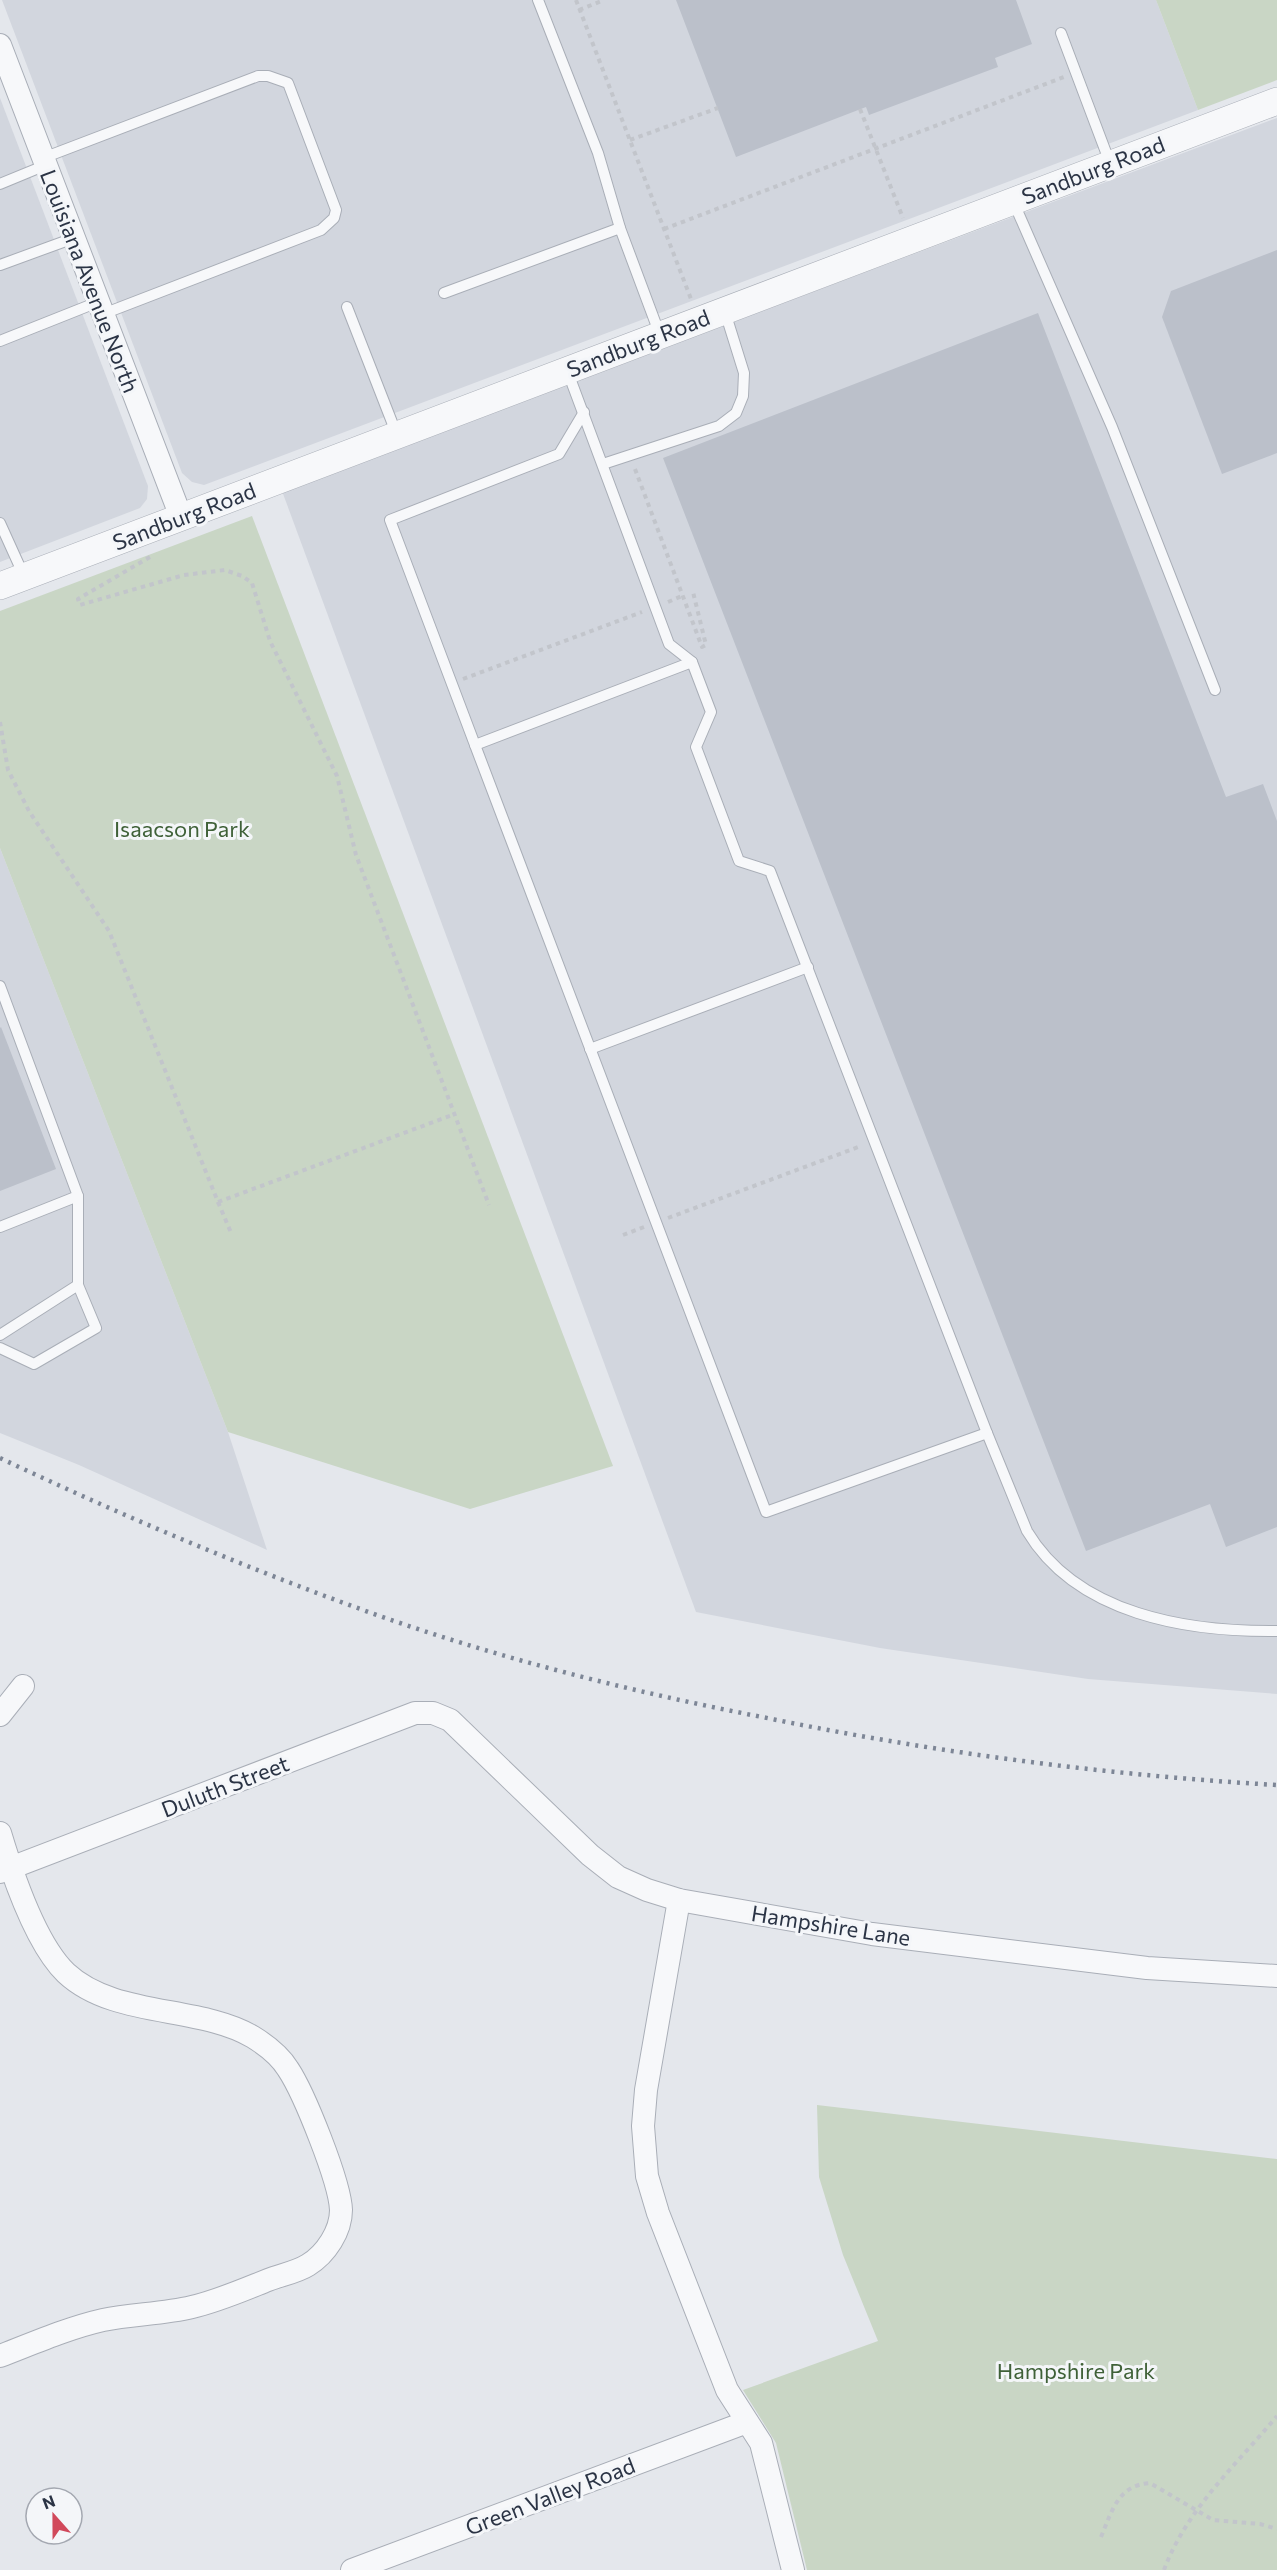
<svg xmlns="http://www.w3.org/2000/svg" width="1277" height="2570" viewBox="0 0 1277 2570" font-family="Commissioner,sans-serif">
	<style>
		.built { fill: #d2d6de }
		.green { fill: #c9d6c5 }
		.building { fill: #bbc0ca }
		.lines { fill: none; stroke-linecap: round; stroke-linejoin: round }
		.service-casing { stroke: #a9aeb7; stroke-width: 12 }
		.minor-casing { stroke: #a9aeb7; stroke-width: 24 }
		.tertiary-casing { stroke: #a9aeb7; stroke-width: 28 }
		.path { stroke: #c2c5cb; stroke-width: 4; stroke-dasharray: 4.5 4.5; stroke-linecap: butt }
		.service { stroke: #f7f8fa; stroke-width: 10 }
		.minor { stroke: #f7f8fa; stroke-width: 22 }
		.tertiary { stroke: #f7f8fa; stroke-width: 27 }
		.rail { stroke: #7d8696; stroke-width: 4.5; stroke-dasharray: 3 6; stroke-linecap: butt }
		.labels { text-anchor: middle; dominant-baseline: central; stroke-width: 6; stroke-linejoin: round; paint-order: stroke }
		.street-label { font-size: 22px; fill: #2b3445; stroke: #f4f6f9 }
		.park-label { font-size: 22px; fill: #3f6138; stroke: #f4f6f9 }
	</style>
	<rect width="100%" height="100%" fill="#e4e7ec"/>
	<g class="built">
		<polygon points="2,0 1156,0 1198,110 204,485 192,482 182,473"/>
		<polygon points="0,98 148,486 147,499 140,508 0,562"/>
		<polygon points="1277,118 1277,1694 1088,1679 880,1648 696,1612 282,491"/>
		<polygon points="0,848 228,1432 267,1550 79,1465 0,1433"/>
	</g>
	<g class="green">
		<polygon points="1156,0 1277,0 1277,80 1198,110"/>
		<polygon points="252,516 613,1466 470,1509 228,1432 0,848 0,611"/>
		<polygon points="817,2105 1277,2159 1277,2570 807,2570 776,2443 743,2390 878,2341 843,2255 819,2177"/>
	</g>
	<g class="building">
		<polygon points="676,0 1016,0 1032,44 995,58 998,67 869,115 866,107 736,157"/>
		<polygon points="1277,250 1277,453 1222,474 1162,317 1171,291"/>
		<polygon points="1038,313 1226,797 1263,784 1277,821 1277,1527 1226,1547 1210,1504 1086,1551 663,458"/>
		<polygon points="1,1027 56,1169 0,1191 0,1028"/>
	</g>
	<g class="lines">
		<defs>
			<g id="service">
				<polyline points="538,0 598,153 620,228 660,335"/>
				<polyline points="1061,33 1110,163"/>
				<polyline points="43,158 258,76 268,76 288,83 336,210 334,218 321,230 103,314"/>
				<polyline points="0,184 46,165"/>
				<polyline points="1013,201 1112,427 1215,690"/>
				<polyline points="0,265 74,238"/>
				<polyline points="444,293 620,228"/>
				<polyline points="347,307 397,435"/>
				<polyline points="0,341 98,302"/>
				<path d="M567,370L669,644L692,662L711,712L696,747L739,861L770,871L987,1433L1027,1531C1077,1615 1188,1632 1277,1631"/>
				<polyline points="584,412 559,454 390,520 475,745 692,662"/>
				<polyline points="603,464 719,426 736,413 743,396 744,373 725,312"/>
				<polyline points="0,523 24,576"/>
				<polyline points="475,745 766,1512 987,1433"/>
				<polyline points="0,986 78,1196 78,1285 0,1335"/>
				<polyline points="590,1049 808,967"/>
				<polyline points="0,1227 78,1196"/>
				<polyline points="0,1348 34,1364 96,1328 78,1285"/>
			</g>
			<g id="minor">
				<polyline points="0,45 181,517"/>
				<polyline points="0,1715 23,1686"/>
				<path d="M0,1833C12,1873 36,1944 66,1973C114,2018 199,2005 253,2037C266,2045 280,2056 288,2069C304,2093 340,2182 341,2210C341,2231 326,2254 308,2265C297,2272 281,2275 268,2280C243,2290 218,2301 192,2307C163,2314 132,2314 103,2320C68,2328 34,2343 0,2356"/>
				<polyline points="0,1872 415,1713 433,1713 450,1720 590,1855 618,1877 647,1890 679,1900 872,1934 1147,1968 1277,1976"/>
				<polyline points="679,1900 646,2090 643,2126 647,2176 658,2213 727,2390 761,2443 793,2570"/>
				<polyline points="352,2570 747,2422"/>
			</g>
			<polyline id="tertiary" points="0,586 1277,101"/>
		</defs>
		<use href="#service" class="service-casing"/>
		<use href="#minor" class="minor-casing"/>
		<use href="#tertiary" class="tertiary-casing"/>
		<g class="path">
			<polyline points="576,0 691,299"/>
			<polyline points="579,10 604,0"/>
			<polyline points="860,109 903,218"/>
			<polyline points="630,140 718,108"/>
			<polyline points="664,229 1064,77"/>
			<polyline points="635,469 702,647 706,645 693,592"/>
			<polyline points="150,557 78,599 80,605 184,575 225,570 242,576 252,583 270,641 337,776 356,855 489,1205"/>
			<polyline points="668,602 682,596"/>
			<polyline points="463,679 642,612"/>
			<polyline points="0,722 8,770 29,811 109,931 218,1202 455,1114"/>
			<polyline points="218,1202 232,1235"/>
			<polyline points="668,1218 861,1146"/>
			<polyline points="623,1235 644,1227"/>
			<path d="M1101,2537C1112,2511 1118,2485 1150,2483L1213,2520L1260,2524L1277,2529"/>
			<path d="M1164,2570C1186,2510 1237,2464 1277,2416"/>
		</g>
		<use href="#service" class="service"/>
		<use href="#minor" class="minor"/>
		<use href="#tertiary" class="tertiary"/>
		<path class="rail" d="M0,1458C129,1519 260,1574 394,1621C514,1662 638,1693 762,1717C932,1752 1103,1775 1277,1785"/>
	</g>
	<g class="labels">
		<g class="street-label">
			<text transform="translate(1093 170) rotate(-21)">Sandburg Road</text>
			<text transform="translate(90 281) rotate(69)">Louisiana Avenue North</text>
			<text transform="translate(638 343) rotate(-21)">Sandburg Road</text>
			<text transform="translate(184 516) rotate(-21)">Sandburg Road</text>
			<text transform="translate(225 1786) rotate(-21)">Duluth Street</text>
			<text transform="translate(831 1925) rotate(9)">Hampshire Lane</text>
			<text transform="translate(550 2496) rotate(-21)">Green Valley Road</text>
		</g>
		<g class="park-label">
			<text x="182" y="828">Isaacson Park</text>
			<text x="1076" y="2370">Hampshire Park</text>
		</g>
	</g>
	<g transform="translate(54 2516) rotate(339)"><circle r="28" fill="#f4f6f9" stroke="#a4a8b1" stroke-width="1.5"/>
	<path d="M0-4.5L10 22L0 15L-10 22Z" fill="#d1495b"/>
	<text y="-9" font-size="16" font-weight="bold" text-anchor="middle" fill="#2b3445">N</text>
	</g>
</svg>
